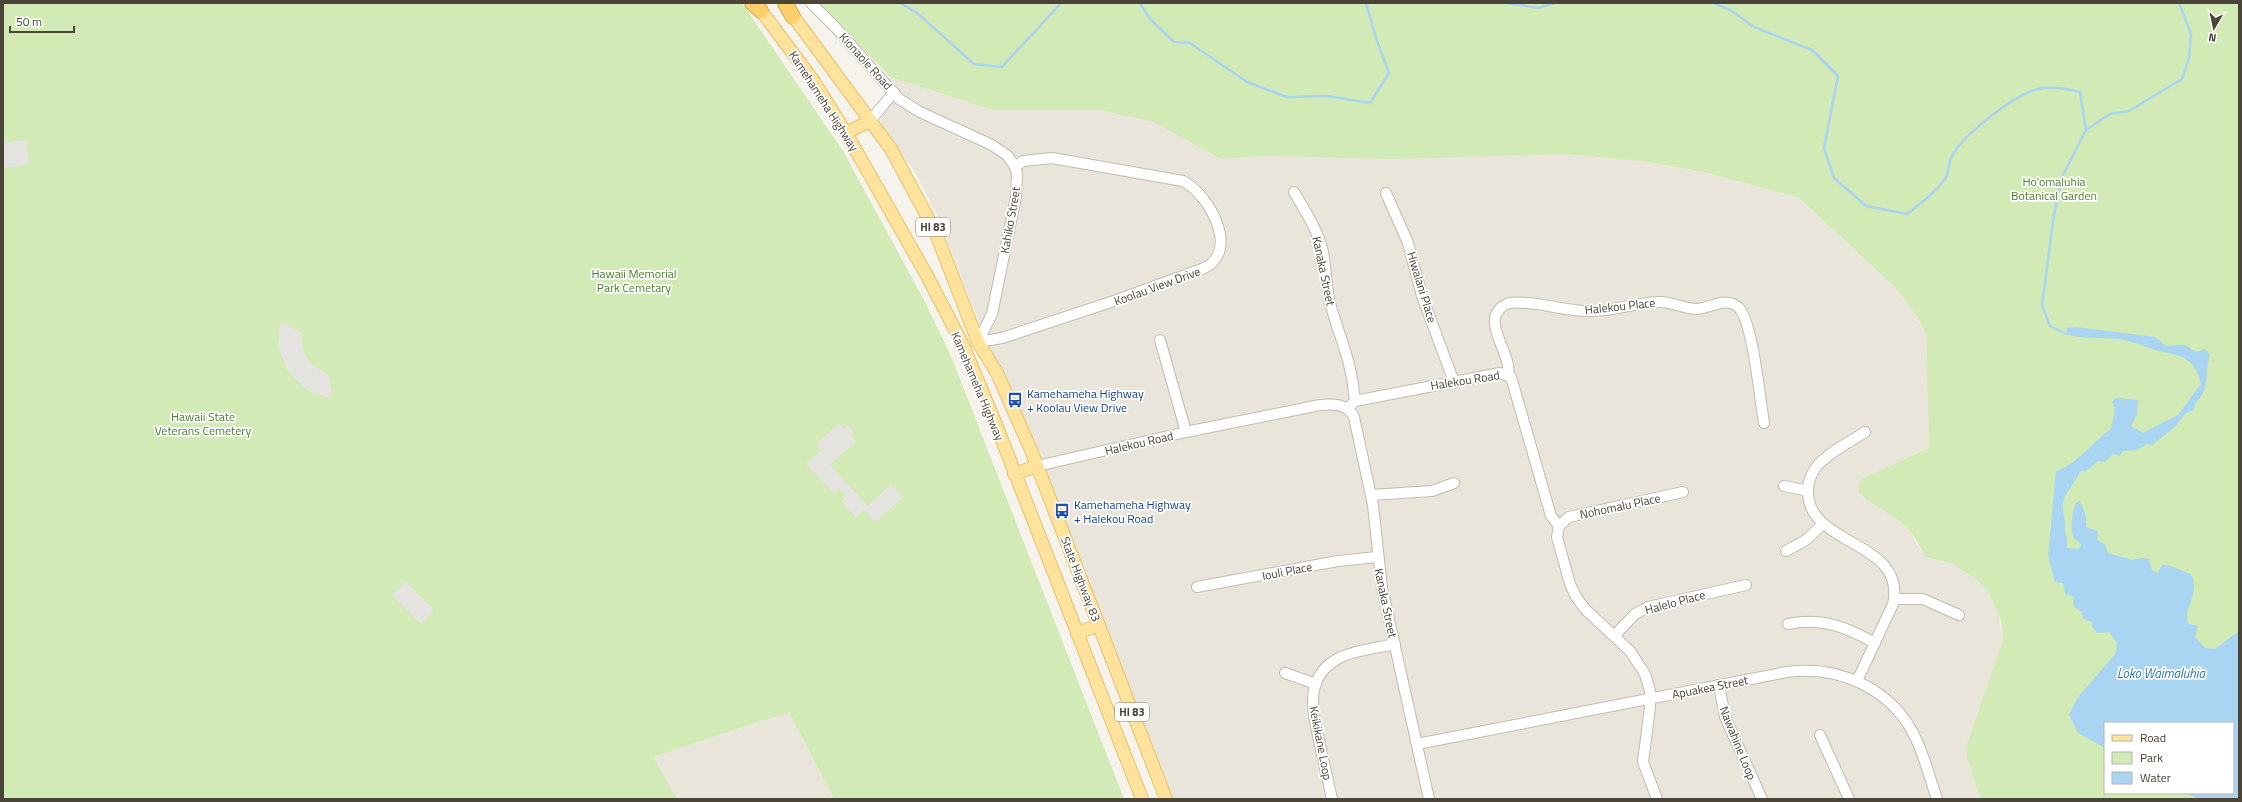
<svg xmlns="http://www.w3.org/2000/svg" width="2242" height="802" viewBox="0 0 2242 802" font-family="'Titillium Web',sans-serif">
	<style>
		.residential { fill: #eae5da }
		.green { fill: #d2eab5; fill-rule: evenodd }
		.parking { fill: #e5e3e0 }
		.water { fill: #a9d4f2 }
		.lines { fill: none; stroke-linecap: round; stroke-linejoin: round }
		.stream { stroke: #a9d4f2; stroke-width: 2.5 }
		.minor-casing { stroke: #c2bbae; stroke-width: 12 }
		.major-casing { stroke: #e6c16a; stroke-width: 14 }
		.highway-casing { stroke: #e0a43c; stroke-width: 16 }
		.minor { stroke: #fff; stroke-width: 10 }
		.major { stroke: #ffe39c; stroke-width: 12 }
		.highway { stroke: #ffcf6e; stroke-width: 14 }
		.labels { text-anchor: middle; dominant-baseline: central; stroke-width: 3.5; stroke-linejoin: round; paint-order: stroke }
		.shield { fill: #fff; stroke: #817c74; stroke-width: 1 }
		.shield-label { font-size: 11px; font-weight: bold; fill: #4b4439 }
		.street-label { font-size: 12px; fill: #4b4439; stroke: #fff }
		.park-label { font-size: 12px; fill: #4a7f2a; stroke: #fff }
		.transit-label { font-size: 12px; fill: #164399; stroke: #fff; text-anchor: start }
		.water-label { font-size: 13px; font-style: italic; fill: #2e7ab2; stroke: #fff }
	</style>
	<rect width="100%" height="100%" fill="#f6f3ec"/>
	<g class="residential">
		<polygon points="890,77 992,110 1100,110 1153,122 1221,159 1265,156 1559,154 1589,156 1647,162 1704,172 1799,198 1898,290 1913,309 1926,337 1929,448 1861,479 1858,488 1862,497 1893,515 1909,530 1925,557 1953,564 1977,580 1990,595 1998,612 2003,640 1966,746 1967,757 1980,799 1166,799 937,215 915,172 880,127"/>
		<polygon points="789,712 834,799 677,799 652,757"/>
	</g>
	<g class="green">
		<polygon points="3,3 742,3 843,151 924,300 951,356 1124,799 834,799 789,712 653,757 677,799 3,799"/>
		<path d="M819,3H2239V799H1980L1967,757L1966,746L2003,640L2001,621L1990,595L1977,580L1953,564L1925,557C1919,544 1912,532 1901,522C1890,512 1860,501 1858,488L1861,479L1929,448L1926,337L1918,318L1898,290L1799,198L1704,172L1647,162L1589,156L1559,154L1392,159L1265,156L1221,159L1153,122L1100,110H992L890,77ZM2105,723H2233V793H2105Z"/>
	</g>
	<g class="parking">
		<polygon points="26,140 29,164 3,168 3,143"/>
		<polygon points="280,321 301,332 303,349 307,359 315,367 329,375 332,399 307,390 288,372 278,347"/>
		<polygon points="839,423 844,429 848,425 854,432 851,436 856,441 830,465 868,506 891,484 903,497 875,523 864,510 856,518 841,501 846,496 839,488 834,493 806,464 821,450 816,444"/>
		<polygon points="406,582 434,610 421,624 392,595"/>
	</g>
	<path class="water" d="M2075,327L2155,337L2166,346C2171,346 2180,344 2185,345C2192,348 2194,355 2205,349L2210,355C2204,373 2211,390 2195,403L2194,410L2186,413L2175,427L2152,445L2147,444L2137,450L2123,451L2120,456L2113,454L2105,462L2098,461L2086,471H2080C2076,482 2068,489 2064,499C2060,510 2067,521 2065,533L2067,537V548L2079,549L2081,545C2079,542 2076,540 2074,538C2069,531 2073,510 2076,503L2080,501L2086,516V527L2098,531L2097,540L2105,544L2108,553L2132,560L2143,558L2149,559L2152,570L2158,573L2162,565C2173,565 2180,571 2191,574C2201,595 2183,605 2188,624L2198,626L2195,637L2205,648L2215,649L2239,631V799H2199L2185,793H2233V723H2105V748L2078,733L2069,715L2078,697L2116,653L2117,643L2109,632L2097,633L2092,627V622L2083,619L2082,612L2074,607L2073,596L2065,594L2063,583L2055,582L2048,556L2056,471C2075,466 2094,441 2111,429L2115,408L2112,402L2116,398L2138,400L2137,415L2131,426L2143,433L2178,415L2201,384C2195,358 2183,356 2159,351C2145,347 2133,341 2118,339C2100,337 2083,340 2066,334L2067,328Z"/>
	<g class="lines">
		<g class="stream">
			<polyline points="900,3 916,12 974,64 1002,67 1061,3"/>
			<polyline points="1140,3 1149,18 1174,42 1190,43 1247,82 1287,97 1327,96 1370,103 1389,73 1377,41 1366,3"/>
			<polyline points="1507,3 1538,8 1555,3"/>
			<path d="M1714,3L1730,10L1754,27L1812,50L1838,76L1824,148L1834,178L1866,206L1907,214C1921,203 1935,193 1945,179C1949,173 1948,165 1951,158C1961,136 2014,95 2038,89C2051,86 2068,89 2080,92L2086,130L2061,179L2054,215L2042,305L2050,326L2066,334"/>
			<polyline points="2086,130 2110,114 2129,111 2182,79 2189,58 2191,34 2179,3"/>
		</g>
		<defs>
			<g id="minor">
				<polyline points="811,3 836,28 899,99 920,112 992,145 1008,156 1015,167 1017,173 1016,197 992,314 978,342"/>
				<polyline points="870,121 894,92"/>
				<path d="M1294,192C1305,211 1318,230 1323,252C1326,269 1326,286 1330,303C1340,339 1352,361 1355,401"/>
				<polyline points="1386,193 1408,243 1422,296 1454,382"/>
				<polyline points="1160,340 1186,432"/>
				<path d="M978,342L1002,338L1114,301L1202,269C1242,253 1209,194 1183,181L1052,158L1023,161L1015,167"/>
				<path d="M1508,375C1513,352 1475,317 1509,303C1534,300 1562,311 1587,311C1611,312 1633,303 1657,302C1671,301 1682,308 1695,309C1710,309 1726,295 1739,308C1753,323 1760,400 1764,423"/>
				<polyline points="1348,408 1355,401 1500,373 1511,377 1551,516 1559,526 1557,537 1570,584 1576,597 1586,610 1630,651 1645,674 1650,691 1650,707 1643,762 1657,799"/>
				<path d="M1037,466L1186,432L1320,405C1333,404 1347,403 1354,417L1373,505L1382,588L1429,799"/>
				<polyline points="1784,486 1808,491"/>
				<polyline points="1371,495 1432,491 1454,483"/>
				<polyline points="1559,526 1569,517 1683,492"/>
				<polyline points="1786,551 1806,540 1823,524"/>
				<polyline points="1197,587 1338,561 1377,557"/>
				<polyline points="1894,599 1923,599 1959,615"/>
				<path d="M1788,624C1822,617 1846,627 1875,643"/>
				<polyline points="1614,636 1635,614 1648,607 1746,585"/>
				<polyline points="1285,673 1316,684"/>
				<path d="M1857,681L1893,604C1907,541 1811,547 1808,494C1807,484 1811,474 1817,466C1829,452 1850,442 1865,432"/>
				<polyline points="1719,685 1725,717 1762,799"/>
				<polyline points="1820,735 1849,799"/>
				<path d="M1417,744L1787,672C1840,665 1893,689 1916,739C1925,758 1930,779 1937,799"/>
				<path d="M1332,799C1328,781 1324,763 1320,745C1313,712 1302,676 1341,657C1357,650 1377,648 1395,644"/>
			</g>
			<g id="major">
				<polyline points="756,4 813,80 846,133 925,272 963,345 997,427 1142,799"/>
				<polyline points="788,9 891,149 935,231 978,342 997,373 1031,450 1166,799"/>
				<polyline points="846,133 870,121"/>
				<polyline points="1014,474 1037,466"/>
				<polyline points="1077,633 1099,625"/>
			</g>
			<g id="highway">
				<polyline points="752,3 761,11"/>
				<polyline points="785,3 793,17"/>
			</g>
		</defs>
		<use href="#minor" class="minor-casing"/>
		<use href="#major" class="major-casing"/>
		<use href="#highway" class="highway-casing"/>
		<use href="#minor" class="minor"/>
		<use href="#major" class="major"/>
		<use href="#highway" class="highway"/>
	</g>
	<defs>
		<symbol id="bus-bare" viewBox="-9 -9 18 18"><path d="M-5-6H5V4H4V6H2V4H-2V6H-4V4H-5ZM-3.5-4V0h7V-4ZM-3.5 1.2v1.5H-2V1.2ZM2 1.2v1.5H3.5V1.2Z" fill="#1a4fb4" stroke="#fff" stroke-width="2.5" paint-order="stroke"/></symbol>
	</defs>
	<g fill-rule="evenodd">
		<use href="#bus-bare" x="1004" y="389" width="22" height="22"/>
		<use href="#bus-bare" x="1051" y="500" width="22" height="22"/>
	</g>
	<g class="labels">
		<g class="shield">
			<rect x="916" y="218" width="34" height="18" rx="3"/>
			<rect x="1115" y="703" width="34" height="18" rx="3"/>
		</g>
		<g class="shield-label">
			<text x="933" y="227">HI 83</text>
			<text x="1132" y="712">HI 83</text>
		</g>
		<g class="street-label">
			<text transform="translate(866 61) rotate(48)">Kionaole Road</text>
			<text transform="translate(824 101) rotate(57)">Kamehameha Highway</text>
			<text transform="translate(1010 220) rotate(-80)">Kahiko Street</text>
			<text transform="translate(1324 271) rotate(78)">Kanaka Street</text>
			<text transform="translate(1157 286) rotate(-20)">Koolau View Drive</text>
			<text transform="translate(1422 287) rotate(73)">Hiwalani Place</text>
			<text transform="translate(1620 306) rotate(-6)">Halekou Place</text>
			<text transform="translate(1465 380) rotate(-9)">Halekou Road</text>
			<text transform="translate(978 386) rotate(67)">Kamehameha Highway</text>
			<text transform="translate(1139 443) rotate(-13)">Halekou Road</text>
			<text transform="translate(1620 506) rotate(-12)">Nohomalu Place</text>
			<text transform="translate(1287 571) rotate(-11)">Iouli Place</text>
			<text transform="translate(1081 579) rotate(69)">State Highway 83</text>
			<text transform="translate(1675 602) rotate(-15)">Halelo Place</text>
			<text transform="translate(1386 603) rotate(78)">Kanaka Street</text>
			<text transform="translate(1710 687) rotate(-11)">Apuakea Street</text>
			<text transform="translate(1321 743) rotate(79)">Keikikane Loop</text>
			<text transform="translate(1738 743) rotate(68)">Nawahine Loop</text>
		</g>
		<g class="park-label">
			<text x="2054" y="181">Ho'omaluhia<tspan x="2054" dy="14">Botanical Garden</tspan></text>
			<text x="634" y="273">Hawaii Memorial<tspan x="634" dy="14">Park Cemetary</tspan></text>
			<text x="203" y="416">Hawaii State<tspan x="203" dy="14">Veterans Cemetery</tspan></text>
		</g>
		<g class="transit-label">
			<text x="1027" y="393">Kamehameha Highway<tspan x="1027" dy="14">+ Koolau View Drive</tspan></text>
			<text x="1074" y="504">Kamehameha Highway<tspan x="1074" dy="14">+ Halekou Road</tspan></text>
		</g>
		<g class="water-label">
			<text x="2161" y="673">Loko Waimaluhia</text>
		</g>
	</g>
	<rect width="2242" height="802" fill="none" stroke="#4b4439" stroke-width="8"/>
	<rect x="2104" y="722" width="130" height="72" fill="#ffffff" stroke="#b7b4b0"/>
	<rect x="2112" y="735" width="20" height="6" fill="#ffe39c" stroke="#b7b4b0"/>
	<text x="2140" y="742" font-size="12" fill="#4b4439">Road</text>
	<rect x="2112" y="752" width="20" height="12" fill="#d2eab5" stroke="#b7b4b0"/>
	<text x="2140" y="762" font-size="12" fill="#4b4439">Park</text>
	<rect x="2112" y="772" width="20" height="12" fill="#a9d4f2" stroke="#b7b4b0"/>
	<text x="2140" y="782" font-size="12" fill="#4b4439">Water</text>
	<g transform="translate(2214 28) rotate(189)" stroke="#ffffff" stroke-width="3" paint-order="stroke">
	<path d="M0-3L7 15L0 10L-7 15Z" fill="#4b4439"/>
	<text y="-6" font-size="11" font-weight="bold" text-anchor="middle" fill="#4b4439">N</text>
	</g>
	<path d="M10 26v6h64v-6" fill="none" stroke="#4b4439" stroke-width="2"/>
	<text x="16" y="26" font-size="12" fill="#4b4439" stroke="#ffffff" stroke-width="3" paint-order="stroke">50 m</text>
</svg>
